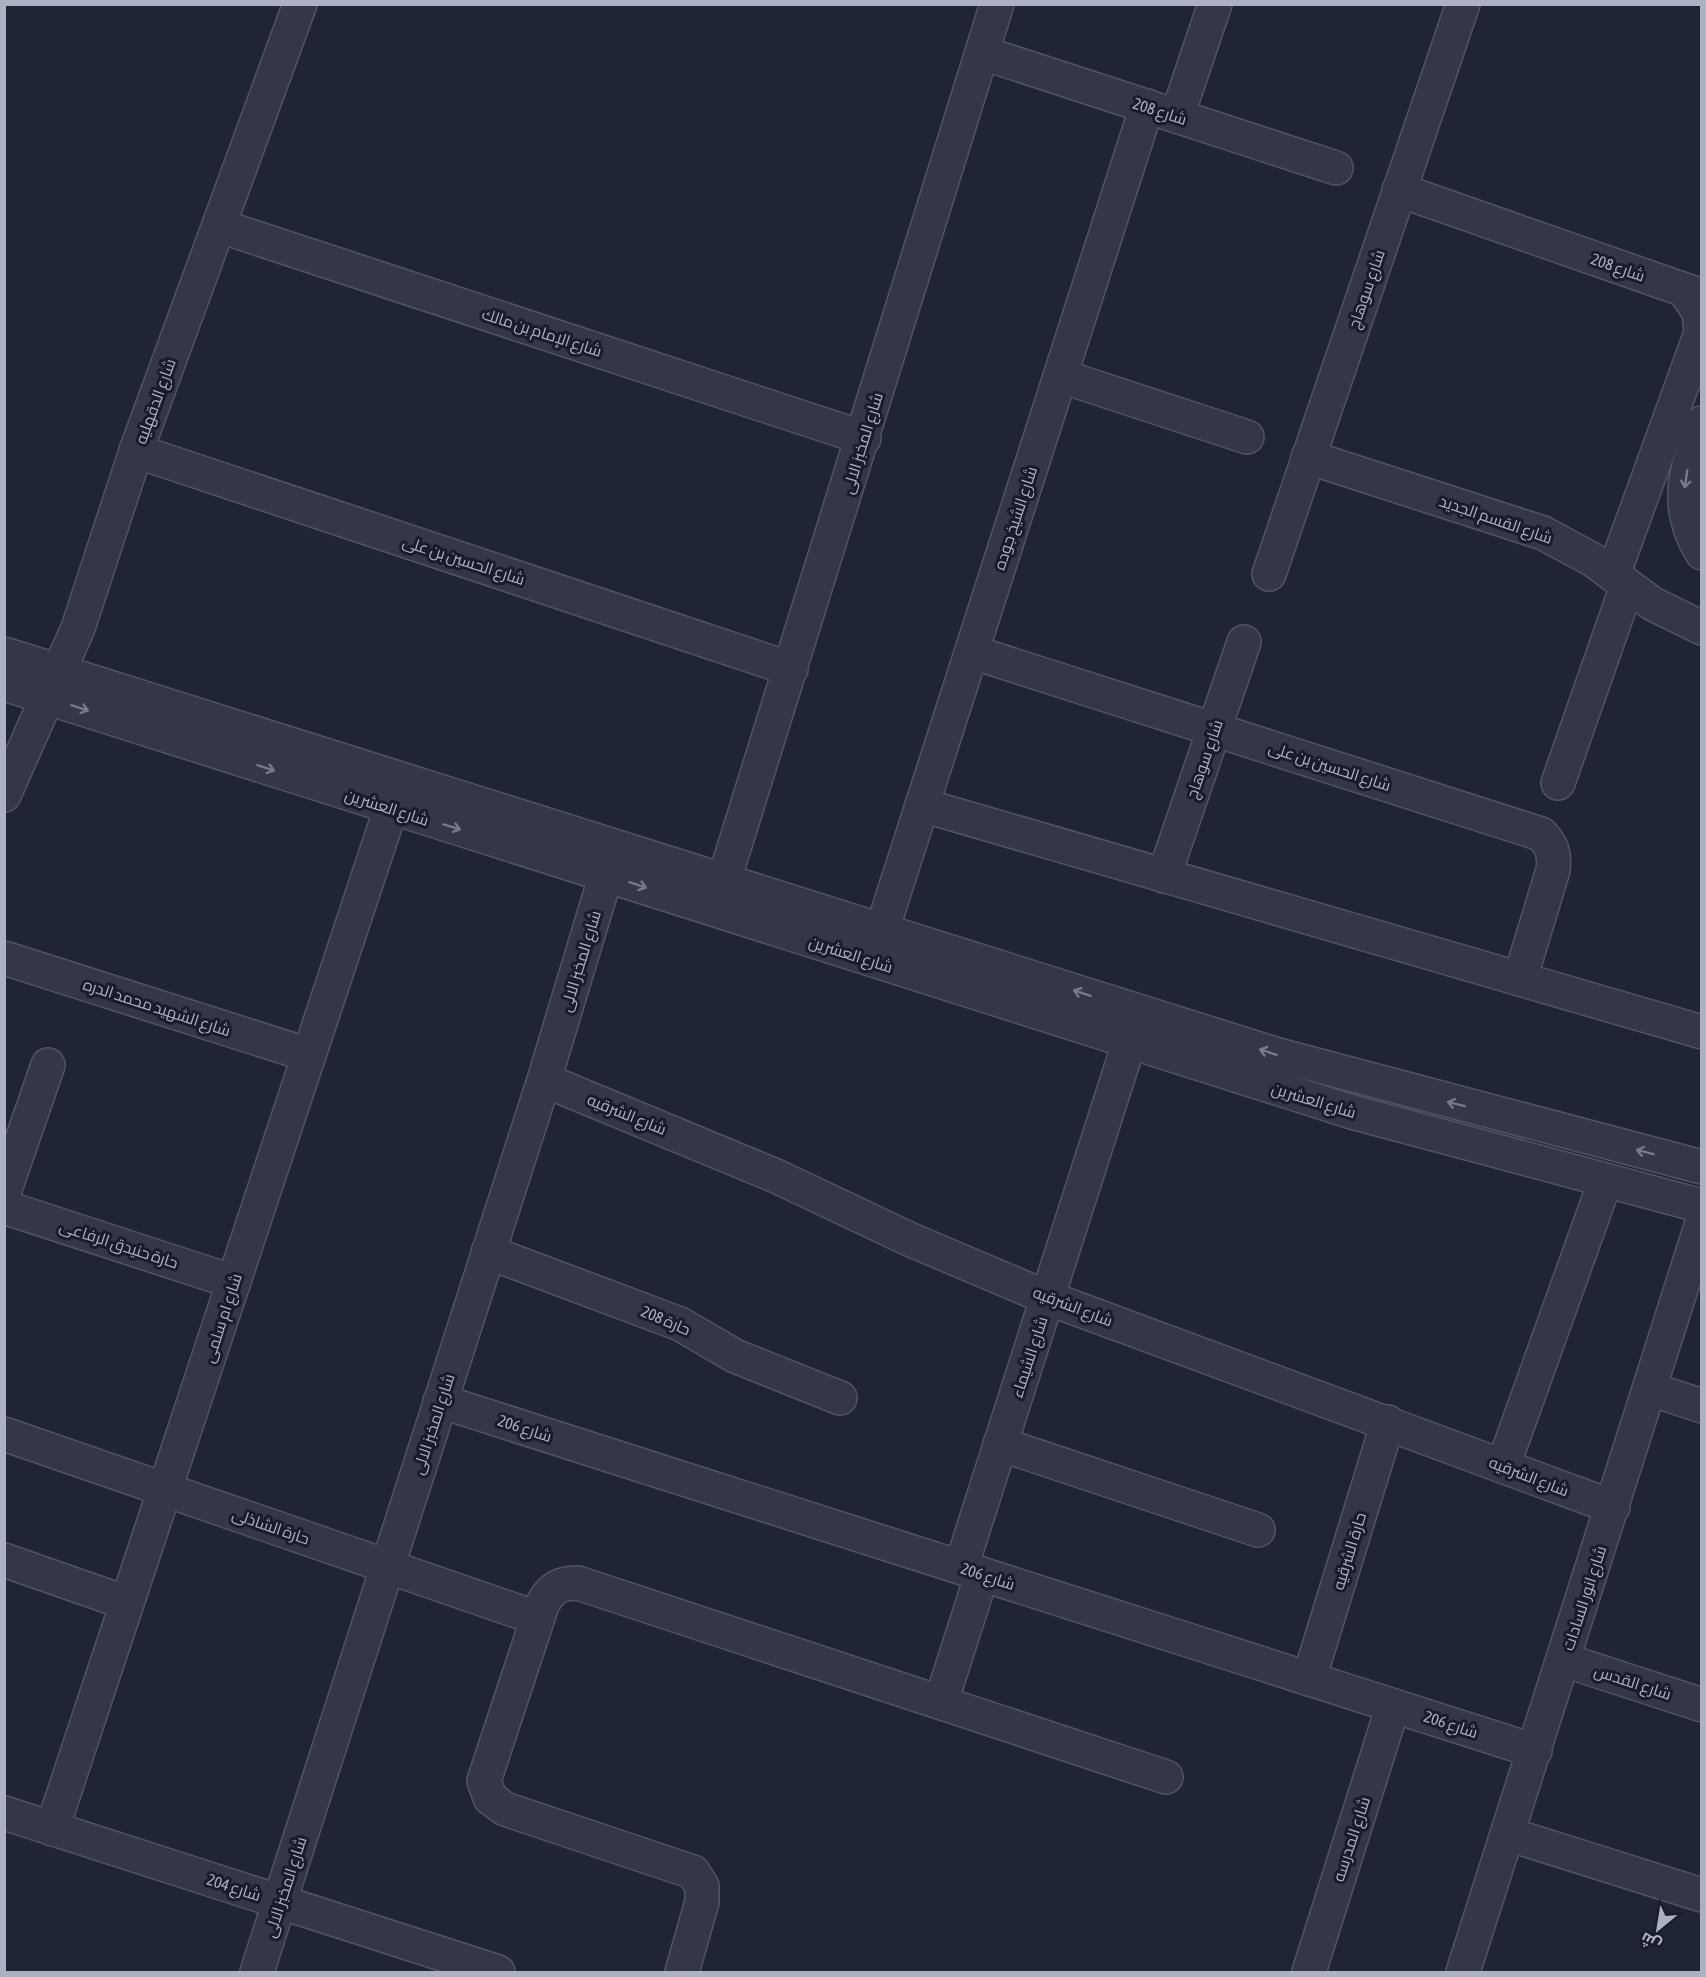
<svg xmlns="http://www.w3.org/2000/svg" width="1706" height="1977" viewBox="0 0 1706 1977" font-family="'Asap Condensed',Cairo,sans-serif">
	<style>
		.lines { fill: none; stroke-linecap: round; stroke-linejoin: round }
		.minor-casing { stroke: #505465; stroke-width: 36 }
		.tertiary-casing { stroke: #505465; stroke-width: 36 }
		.minor { stroke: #333747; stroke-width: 33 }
		.tertiary { stroke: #333747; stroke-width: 33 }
		.oneway { stroke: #767a8c }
		.labels { text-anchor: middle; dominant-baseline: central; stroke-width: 6; stroke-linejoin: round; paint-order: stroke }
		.street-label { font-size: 16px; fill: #adb1c4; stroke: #191d2b }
	</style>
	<rect width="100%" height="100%" fill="#202536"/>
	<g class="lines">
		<defs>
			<g id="minor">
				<polyline points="983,53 1336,168"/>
				<polyline points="1177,116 1215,4"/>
				<polyline points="1399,190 1702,296"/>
				<polyline points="220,226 864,438"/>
				<polyline points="1061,376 1247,437"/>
				<polyline points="136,451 791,669"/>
				<polyline points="1308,457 1543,533 1593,560 1653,604 1702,628"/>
				<polyline points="1269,574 1463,4"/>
				<polyline points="1613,575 1701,333 1699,312 1684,290"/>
				<path d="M972,652L1541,834C1552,845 1555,854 1553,870L1520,979"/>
				<polyline points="1558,783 1627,586"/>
				<polyline points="4,795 78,628 136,451 300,4"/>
				<polyline points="922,805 1702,1032"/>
				<polyline points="1164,876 1244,642"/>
				<polyline points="724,880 997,4"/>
				<polyline points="882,930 1147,106"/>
				<polyline points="4,958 309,1055"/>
				<polyline points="544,1080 776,1176 909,1239 1048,1298 1613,1507"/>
				<polyline points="4,1192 48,1065"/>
				<polyline points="4,1207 234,1282"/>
				<polyline points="488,1252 680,1324 735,1356 840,1398"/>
				<polyline points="1650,1389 1702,1406"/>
				<polyline points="440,1401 1535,1751"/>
				<polyline points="4,1434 537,1618"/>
				<polyline points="1000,1444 1258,1530"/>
				<polyline points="1503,1466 1605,1182"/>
				<polyline points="4,1560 127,1603"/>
				<polyline points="961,1567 1129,1043"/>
				<polyline points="1564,1660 1702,1705"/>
				<polyline points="1309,1679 1388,1422"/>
				<polyline points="941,1702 982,1574"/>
				<polyline points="4,1813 498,1972"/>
				<polyline points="52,1829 391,808"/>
				<polyline points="1508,1834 1702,1895"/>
				<polyline points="257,1972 544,1080 606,875"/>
				<path d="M682,1972L702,1902V1886L693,1872L505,1809L490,1798L484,1781L542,1605C551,1588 559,1583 578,1583L1166,1777"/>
				<polyline points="1309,1972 1393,1706"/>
			</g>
			<g id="tertiary">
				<path d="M1702,423C1686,471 1673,506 1702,553"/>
				<polyline points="4,654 1278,1055 1702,1167"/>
				<polyline points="4,684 1352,1112 1702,1206"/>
				<polyline points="1463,1972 1702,1223"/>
			</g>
		</defs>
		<use href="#minor" class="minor-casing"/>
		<use href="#tertiary" class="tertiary-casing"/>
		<use href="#minor" class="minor"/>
		<use href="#tertiary" class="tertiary"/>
	</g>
	<defs><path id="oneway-shaft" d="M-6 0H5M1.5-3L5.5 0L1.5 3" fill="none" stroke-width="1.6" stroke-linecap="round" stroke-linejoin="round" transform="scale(1.5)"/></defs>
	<g class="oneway">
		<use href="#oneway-shaft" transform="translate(1686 479) rotate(98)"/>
		<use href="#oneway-shaft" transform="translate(80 708) rotate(18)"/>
		<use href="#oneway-shaft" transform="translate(266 768) rotate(18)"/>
		<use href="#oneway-shaft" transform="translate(452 827) rotate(17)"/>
		<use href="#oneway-shaft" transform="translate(638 885) rotate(18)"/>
		<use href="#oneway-shaft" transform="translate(1082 993) rotate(-162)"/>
		<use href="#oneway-shaft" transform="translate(1268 1052) rotate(-162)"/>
		<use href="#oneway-shaft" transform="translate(1456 1104) rotate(-166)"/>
		<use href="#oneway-shaft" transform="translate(1645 1152) rotate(-166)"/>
	</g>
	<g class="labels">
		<g class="street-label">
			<text transform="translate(1160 111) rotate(18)">شارع 208</text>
			<text transform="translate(1618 267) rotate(19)">شارع 208</text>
			<text transform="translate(1366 289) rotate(-71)">شارع سوهاج</text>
			<text transform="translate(542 332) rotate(18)">شارع الإمام بن مالك</text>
			<text transform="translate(155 401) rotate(-70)">شارع الدقهليه</text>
			<text transform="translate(862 443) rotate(-73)">شارع المخبز الالى</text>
			<text transform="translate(1015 518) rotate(-72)">شارع الشيخ جوده</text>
			<text transform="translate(1496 519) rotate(19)">شارع القسم الجديد</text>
			<text transform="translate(464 560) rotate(18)">شارع الحسين بن على</text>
			<text transform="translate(1204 759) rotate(-71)">شارع سوهاج</text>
			<text transform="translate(1330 766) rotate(18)">شارع الحسين بن على</text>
			<text transform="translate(387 807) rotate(18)">شارع العشرين</text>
			<text transform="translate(851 954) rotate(18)">شارع العشرين</text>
			<text transform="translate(580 961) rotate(-73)">شارع المخبز الالى</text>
			<text transform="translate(157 1007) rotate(18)">شارع الشهيد محمد الدره</text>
			<text transform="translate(1314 1100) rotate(17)">شارع العشرين</text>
			<text transform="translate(627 1114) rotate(22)">شارع الشرقيه</text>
			<text transform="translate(119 1244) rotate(18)">حارة حنيدق الرفاعى</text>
			<text transform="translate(1073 1306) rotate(21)">شارع الشرقيه</text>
			<text transform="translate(222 1318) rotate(-72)">شارع ام سلمى</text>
			<text transform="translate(666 1320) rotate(23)">حارة 208</text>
			<text transform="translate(1029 1357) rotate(-72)">شارع الشيماء</text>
			<text transform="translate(433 1424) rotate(-72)">شارع المخبز الالى</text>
			<text transform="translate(525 1428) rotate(18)">شارع 206</text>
			<text transform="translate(1529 1476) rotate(21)">شارع الشرقيه</text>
			<text transform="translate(271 1526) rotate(19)">حارة الشاذلى</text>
			<text transform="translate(1349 1551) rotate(-73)">حارة الشرقيه</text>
			<text transform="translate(988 1576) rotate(18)">شارع 206</text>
			<text transform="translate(1584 1598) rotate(-72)">شارع انور السادات</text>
			<text transform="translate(1633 1682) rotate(18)">شارع القدس</text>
			<text transform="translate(1451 1724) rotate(18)">شارع 206</text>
			<text transform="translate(1351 1839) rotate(-72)">شارع المدرسه</text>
			<text transform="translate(234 1887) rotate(18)">شارع 204</text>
			<text transform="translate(285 1887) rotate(-72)">شارع المخبز الالى</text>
		</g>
	</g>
	<rect width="1706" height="1977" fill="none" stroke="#adb1c4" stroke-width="12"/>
	<g transform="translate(1658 1929) rotate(210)" stroke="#191d2b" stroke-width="4.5" paint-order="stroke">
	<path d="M0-4.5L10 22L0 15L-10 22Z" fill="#adb1c4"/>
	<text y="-9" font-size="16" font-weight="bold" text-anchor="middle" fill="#adb1c4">ش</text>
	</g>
</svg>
